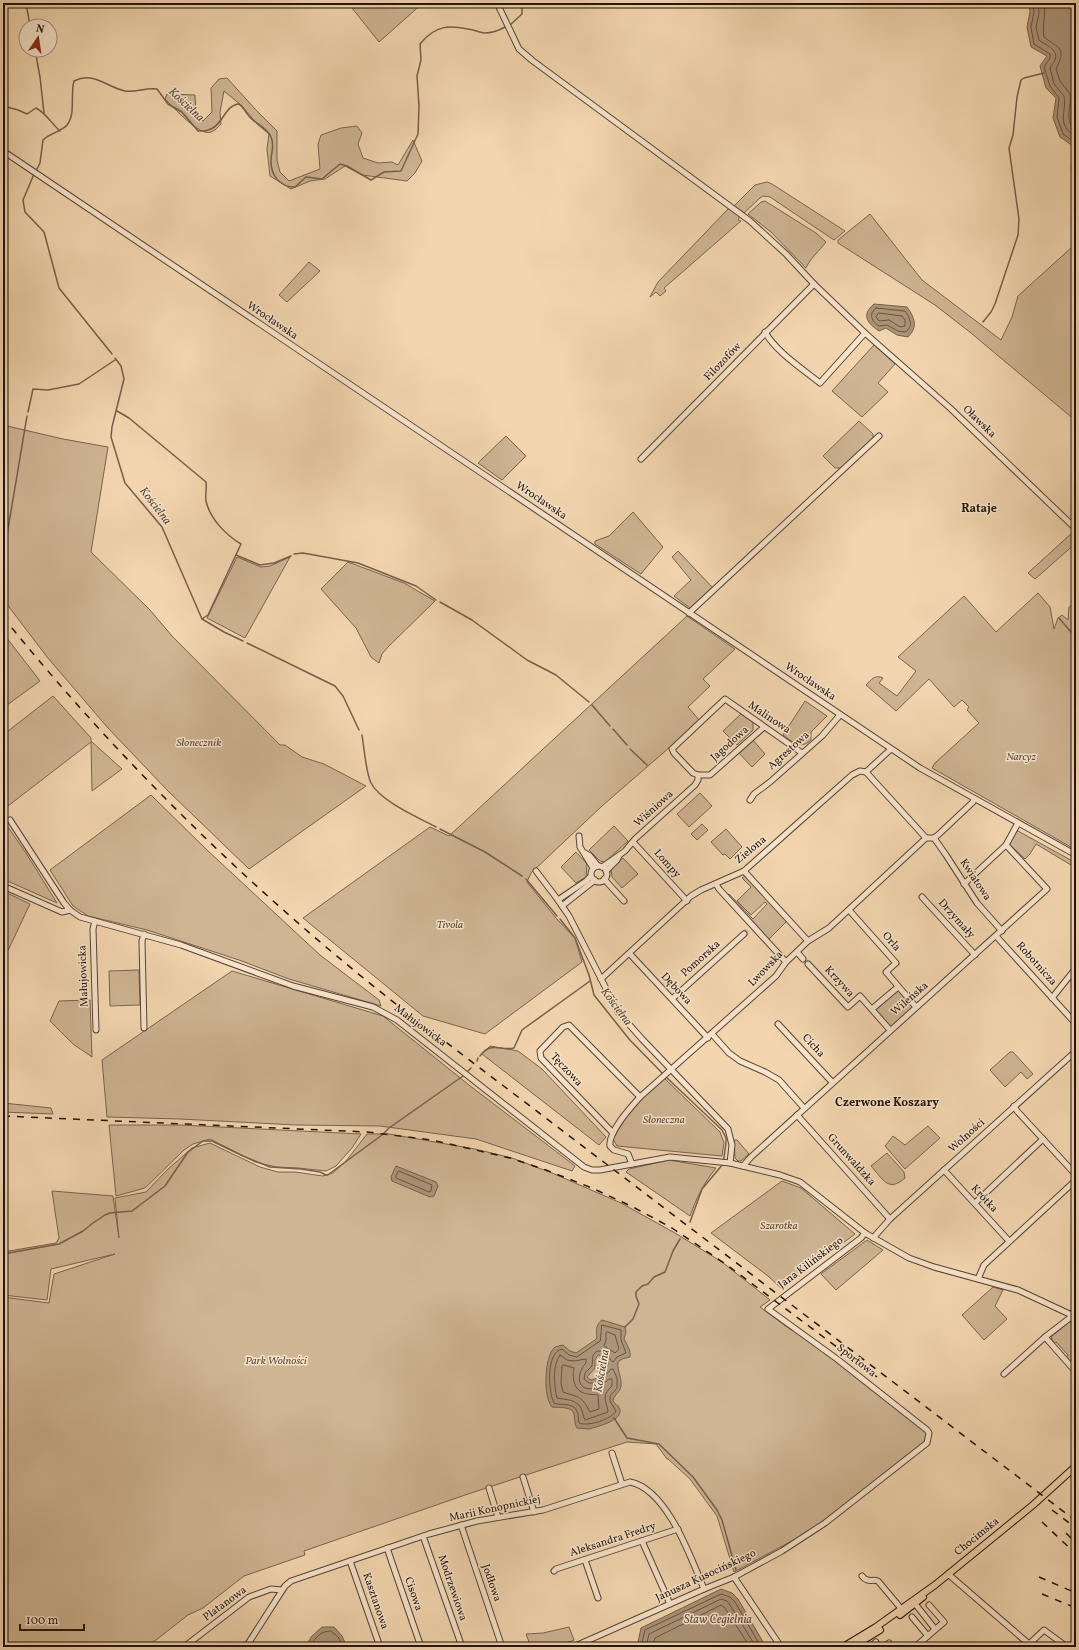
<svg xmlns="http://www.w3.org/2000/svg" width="1079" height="1650" viewBox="0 0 1079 1650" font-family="Vollkorn,serif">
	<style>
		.green { fill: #cfb594; stroke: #786450 }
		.water { fill: #ac9478; stroke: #74604c; fill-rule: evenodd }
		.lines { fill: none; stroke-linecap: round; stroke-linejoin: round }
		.shore { stroke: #665442; stroke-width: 1 }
		.stream { stroke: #74604c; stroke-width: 1.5 }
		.minor-tunnel { stroke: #c9af8f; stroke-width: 5; stroke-dasharray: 5 2.5; stroke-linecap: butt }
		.minor-casing { stroke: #564434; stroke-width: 7 }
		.major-casing { stroke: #21130b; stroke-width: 8 }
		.minor { stroke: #f7e4cc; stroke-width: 5 }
		.major { stroke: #f3d6b0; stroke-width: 6 }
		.rail { stroke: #21130b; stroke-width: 1.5; stroke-dasharray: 7 7; stroke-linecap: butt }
		.labels { text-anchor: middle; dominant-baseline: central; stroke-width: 3; stroke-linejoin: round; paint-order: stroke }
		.street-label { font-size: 11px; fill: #21130b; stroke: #f7e4cc }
		.park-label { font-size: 11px; font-style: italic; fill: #5e4c3b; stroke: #f7e4cc }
		.water-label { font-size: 12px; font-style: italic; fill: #594737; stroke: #f7e4cc }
		.neighbourhood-label { font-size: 12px; font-weight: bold; fill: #21130b; stroke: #f7e4cc }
	</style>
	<rect width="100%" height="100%" fill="#f3d6b0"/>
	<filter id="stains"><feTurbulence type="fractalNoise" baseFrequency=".005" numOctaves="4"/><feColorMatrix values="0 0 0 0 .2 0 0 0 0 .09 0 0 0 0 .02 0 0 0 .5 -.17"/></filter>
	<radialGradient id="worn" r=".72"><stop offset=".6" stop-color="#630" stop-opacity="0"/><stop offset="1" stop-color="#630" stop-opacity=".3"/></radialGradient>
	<g class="green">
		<polygon points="348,3 423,3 379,42"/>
		<path d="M227,78L256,110L277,131V160L280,172L289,181L320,169L318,144L321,135L341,128L357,126L362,133L358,144L363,158L378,163L392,162L398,165L413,140L422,161L415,173L407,181L362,175L345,166L325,179L310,181L291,189L270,176L267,149L269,134L257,124L242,106L224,91L220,112L221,124C218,127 215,131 211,132C200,137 173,107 165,99L167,94L195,95L196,113L203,121L212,112L211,88L219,79Z"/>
		<polygon points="767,182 772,184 845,231 834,240 770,197 763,196 760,198 744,213 734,206 755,185"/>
		<path d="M765,201L816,233L826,242C820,250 809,260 806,268L771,232L748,214L761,202Z"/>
		<polygon points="729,208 740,216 738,220 741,221 664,288 666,291 660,296 656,292 650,297 658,282"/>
		<polygon points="870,214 922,280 1001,340 1012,317 1018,296 1072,247 1076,261 1076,421 971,333 935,305 838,243 838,240"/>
		<polygon points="309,262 320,271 287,302 279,295"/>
		<polygon points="874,345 895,364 878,383 888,392 862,417 832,391"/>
		<polygon points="859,421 873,434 873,438 841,468 835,468 823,456"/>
		<polygon points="3,425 63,439 108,447 91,552 150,610 172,636 280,745 285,745 302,757 324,764 366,786 249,869 168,791 108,728 47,657 3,599"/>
		<polygon points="506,436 526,456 502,480 478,463"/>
		<polygon points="633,512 663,547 641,574 595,544 595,541 609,536"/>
		<polygon points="1073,532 1076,535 1076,543 1035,579 1028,573"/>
		<polygon points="678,551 713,588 690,608 674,596 691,580 672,557"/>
		<polygon points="237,557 261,567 270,566 290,557 245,638 207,618"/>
		<polygon points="348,562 404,583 435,601 388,647 382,654 379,663 371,657 356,628 321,589"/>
		<path d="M1038,593L1050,607L1054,629L1058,618L1062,615L1068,620L1069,607L1076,602V850L932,768L935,763L979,723L967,710L969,707L962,700L954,707L929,679L896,711L866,685C871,680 875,674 883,678L879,683L897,696L916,671L898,657L964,596L996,632Z"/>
		<polygon points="687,616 735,649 703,679 710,686 688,707 700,721 602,806 531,873 527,882 556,918 575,938 582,962 485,1034 423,1016 303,918 430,827 449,836"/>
		<polygon points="3,633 40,681 3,708"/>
		<polygon points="53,696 91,738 91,741 122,769 92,791 91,742 8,806 3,798 3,735"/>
		<path d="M805,701L827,716L811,732V740C800,750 793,742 783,735Z"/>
		<polygon points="741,714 753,722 753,730 737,745 723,731"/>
		<polygon points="752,739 765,754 752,767 738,752"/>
		<polygon points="700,793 712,806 689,827 677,814"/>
		<polygon points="151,795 207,850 320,955 379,1000 381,1006 289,979 239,960 147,930 88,916 73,906 50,870"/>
		<polygon points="3,820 26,853 57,903 3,879 4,864 3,864"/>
		<polygon points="702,824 708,830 697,840 691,834"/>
		<polygon points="614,826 628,841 605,862 600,861 589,850"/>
		<polygon points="726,829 742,847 730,859 725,854 723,855 711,842"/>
		<polygon points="1017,831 1018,831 1076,863 1076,868 1036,844 1030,854 1025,859 1009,844"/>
		<polygon points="576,852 587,864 586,877 576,883 561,867"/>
		<polygon points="623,858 638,874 622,888 612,877 611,868"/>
		<polygon points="745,876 788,920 768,940 726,896 729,894 753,919 767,904 765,902 751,915 737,901 751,887 742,878"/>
		<polygon points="3,891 30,904 3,961"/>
		<polygon points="139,970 140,1005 110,1006 109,971"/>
		<polygon points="232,971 383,1016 469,1085 575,1166 572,1171 476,1139 380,1126 296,1125 180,1119 107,1117 102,1060"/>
		<polygon points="898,990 913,1007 891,1027 876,1010"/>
		<polygon points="90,1000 92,1057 73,1044 50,1021 59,1001"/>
		<polygon points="490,1046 518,1051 542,1069 606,1137 599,1145 482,1054"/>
		<polygon points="1010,1052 1013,1052 1033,1074 1027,1079 1021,1072 1005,1087 990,1070"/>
		<polygon points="664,1078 720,1132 724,1143 722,1156 617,1146 613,1139 629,1112 640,1099"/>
		<polygon points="3,1103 51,1108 53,1114 3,1112"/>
		<polygon points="109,1125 180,1125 361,1134 352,1148 336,1166 326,1171 298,1168 276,1167 255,1162 210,1139 193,1144 184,1150 145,1188 116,1196"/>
		<polygon points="928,1126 940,1138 905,1169 885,1146 893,1136 905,1145"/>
		<polygon points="367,1134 389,1134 475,1149 512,1158 552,1173 621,1203 675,1233 722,1262 770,1300 760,1307 791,1330 797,1331 929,1433 929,1440 825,1523 734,1572 717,1516 690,1479 668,1459 667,1459 656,1444 627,1442 468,1494 304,1551 305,1555 244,1576 203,1608 188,1615 147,1647 3,1647 3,1297 49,1303 54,1274 115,1254 51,1269 47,1300 3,1295 3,1252 56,1243 59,1238 52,1191 113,1196 119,1238 115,1198 146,1192 167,1170 192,1148 210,1143 260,1167 278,1172 295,1172 323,1176 333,1173 346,1161"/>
		<polygon points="734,1140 737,1140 749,1154 741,1161 738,1161 735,1158"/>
		<path d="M887,1153L904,1172L905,1178C888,1193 883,1179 871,1166Z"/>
		<path d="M669,1160L716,1168C703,1184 697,1197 690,1216L626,1172L629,1169Z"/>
		<polygon points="782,1181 801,1188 855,1234 782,1289 768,1276 711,1233"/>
		<polygon points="867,1240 883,1250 836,1290 821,1274"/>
		<polygon points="993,1287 1003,1290 995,1306 1007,1319 984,1340 962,1315"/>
		<polygon points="1073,1321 1076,1322 1076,1369 1066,1358 1068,1355 1056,1342 1054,1343 1051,1337 1069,1322"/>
		<polygon points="569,1627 574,1640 561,1645 531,1647 526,1634 543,1633"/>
	</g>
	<g class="water">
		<polygon points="1029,3 1072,3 1076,15 1076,179 1071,170 1073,146 1060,137 1053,118 1056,98 1046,88 1040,66 1047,56 1031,47 1027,27 1030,12"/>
		<path d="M874,304L907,307C915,318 918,327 908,337L897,335L886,328L879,331C867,323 861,315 874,304Z"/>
		<polygon points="396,1166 436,1182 438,1186 434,1196 430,1197 392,1181 391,1177"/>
		<path d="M602,1320L625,1327L626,1332L624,1339C627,1345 631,1350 630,1357L622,1359L618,1362C617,1371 622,1377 621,1386C620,1393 614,1394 613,1401C615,1404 621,1407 620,1412C619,1421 597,1427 589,1429L577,1428C574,1423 575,1419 574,1414C572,1406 559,1408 552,1407C543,1397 544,1356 555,1347L563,1345L570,1351L576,1353L595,1340L597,1338C596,1331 596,1324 602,1320ZM598,1355L605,1357L608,1364C605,1371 599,1379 591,1380L587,1377L595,1368V1360Z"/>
		<polygon points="721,1589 732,1593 738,1599 766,1647 637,1647 641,1628"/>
		<polygon points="322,1627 334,1627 342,1636 347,1647 305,1647 312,1636"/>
	</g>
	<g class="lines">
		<g class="shore">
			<polyline points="1033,3 1034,12 1031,27 1034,44 1050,54 1050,58 1044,67 1050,86 1059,98 1057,117 1063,134 1076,143"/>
			<path d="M1038,3L1039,13L1036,27L1039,40C1045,45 1059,49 1055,60C1054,63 1051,65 1050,68L1054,84L1064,96C1067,115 1055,123 1076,137"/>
			<path d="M1044,3C1046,15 1042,25 1044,37C1059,49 1067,47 1056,69L1060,81L1070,94C1072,106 1063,122 1076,130"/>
			<path d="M876,308L905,311C910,318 914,327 905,332L898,331L887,325L879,326C872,322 868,314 876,308Z"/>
			<polygon points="879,313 902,316 905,320 905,326 900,327 889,320 879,321 876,317"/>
			<polygon points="399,1171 432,1185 431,1191 429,1192 396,1178 396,1176"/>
			<path d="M602,1325L621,1330V1340L626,1353L617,1357L613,1362C606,1357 610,1351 597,1351L593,1355L592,1366L585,1373L584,1379L589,1383C599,1384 605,1376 611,1369H613L617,1378V1388L610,1396V1401L616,1411C612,1419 588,1427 579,1423C578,1419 579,1414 577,1411C573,1402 561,1406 554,1403C548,1391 546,1352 562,1349L569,1355L577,1357L600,1341Z"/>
			<polygon points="608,1332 615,1335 619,1349 615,1353 604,1346 606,1340 606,1333"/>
			<path d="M560,1355L567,1360L574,1361L586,1359V1363C575,1375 577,1393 596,1388C601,1387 605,1382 609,1379H612V1386C600,1397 607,1401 608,1412L585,1420C583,1417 583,1412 581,1408C576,1399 566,1400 557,1398C554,1385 552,1366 560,1355Z"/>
			<path d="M564,1365L574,1368C572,1380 574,1392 588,1394C592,1395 595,1394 598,1395L599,1409L590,1412C581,1395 580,1398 563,1392L561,1383L562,1366Z"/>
			<path d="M310,1647C315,1638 320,1631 331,1631L339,1638L343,1647"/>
			<polyline points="641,1647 645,1630 721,1594 730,1597 735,1602 761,1647"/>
			<polyline points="646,1647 649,1634 721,1599 727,1601 730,1605 756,1647"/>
			<polyline points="652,1647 655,1638 721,1605 725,1608 750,1647"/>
		</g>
		<g class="stream">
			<polyline points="26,3 30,26"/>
			<polyline points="529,3 533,5 535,3"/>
			<polyline points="510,25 522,14 522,3"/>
			<polyline points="35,50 40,77 44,113"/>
			<path d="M3,106L18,110L27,114L36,108C46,113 51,123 60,131"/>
			<path d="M36,171L40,163L43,140C50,133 61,132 67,125C76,114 70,94 74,81C94,71 106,87 125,91C136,93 146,87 157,89L168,104L182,112L198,131C224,133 222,105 239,104C244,107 245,112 249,116C255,124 267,127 271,137C275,146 271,152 271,161C271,176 280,187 295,187L306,177L322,179L340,164L347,166L371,180L384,172L401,171L418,134L419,106L417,76L421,60L420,44C436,24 450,25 473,30C477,31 481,33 485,33C492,33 498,31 505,27"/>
			<polyline points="34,174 23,200 25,212 44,232 59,288 112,354"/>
			<polyline points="983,322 991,312 995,304 1018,235 1019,219 1009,148 1013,135 1017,97 1021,80 1024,78 1044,73"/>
			<polyline points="115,358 121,366 124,379 112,427 111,437 125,483 162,527 202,619 224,632 243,641"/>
			<path d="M117,411L129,418L206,482C207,489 205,494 206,501C210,519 226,535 241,544L208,615L202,619"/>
			<polyline points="28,412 33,389 48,390 79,384 115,360"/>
			<polyline points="294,554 303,553 358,563 416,586 436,600"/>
			<polyline points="236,555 260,565 274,563 291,556"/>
			<polyline points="3,559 27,416"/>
			<polyline points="440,602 472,620 527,660 556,675 589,702"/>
			<polyline points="1059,618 1076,638"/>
			<polyline points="247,643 335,686 343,696 359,730"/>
			<polyline points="592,705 610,726"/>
			<polyline points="613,729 627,745"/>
			<path d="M362,735C364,747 366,773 371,783C380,801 419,818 436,827"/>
			<polyline points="630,749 647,765"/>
			<polyline points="440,829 485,852 522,876"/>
			<polyline points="526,879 557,916"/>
			<polyline points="560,919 575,938 589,975 594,995 629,1039 663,1074"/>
			<path d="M480,1056C491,1041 499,1051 514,1048L522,1030L590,981"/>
			<polyline points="477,1061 478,1058"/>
			<polyline points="468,1071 471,1068"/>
			<polyline points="666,1077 722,1130 726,1138 726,1143 723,1164 702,1189 690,1222"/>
			<polyline points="329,1174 382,1135 389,1128 463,1076"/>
			<polyline points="3,1254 59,1244 83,1231 93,1223 105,1215 110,1213 132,1211 165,1186 188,1152 203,1141 212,1141 243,1156 270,1167 301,1169 320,1172 326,1175 328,1175"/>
			<polyline points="625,1327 633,1319 639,1304 636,1296 636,1292 642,1286 648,1284 654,1277 665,1272 673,1251 680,1239"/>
			<polyline points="614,1418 627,1438 659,1444 693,1477 717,1510 722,1520 736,1570"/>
		</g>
		<polyline class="minor-tunnel" points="744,934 748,929"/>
		<defs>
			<g id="minor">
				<polyline points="497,3 519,49 533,61 750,221 786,254 814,284 865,333 950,408 1076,529"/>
				<polyline points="3,151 920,768 1076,855"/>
				<path d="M765,332C775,351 804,370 820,383L865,333"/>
				<polyline points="641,459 814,284"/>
				<polyline points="689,613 879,436"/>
				<polyline points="764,727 710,775 698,775 693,773 674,753 672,749 725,699 802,753"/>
				<polyline points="866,772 926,838"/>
				<polyline points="866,772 891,749"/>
				<polyline points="750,800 754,794 770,782 822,736 840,715"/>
				<polyline points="10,820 64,903 70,910 80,917 181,945 293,986 373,1007 397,1020 584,1167 592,1170 600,1170 670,1157 730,1163 780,1175 800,1182 865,1233 909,1258 934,1267 1018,1290 1076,1317"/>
				<polyline points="579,836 580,847 593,868"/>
				<polyline points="934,838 946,855 977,903 1002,931"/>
				<polyline points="633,842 687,901"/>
				<polyline points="585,853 590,856 598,866"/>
				<circle cx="599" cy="874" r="8"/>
				<polyline points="602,867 625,851 635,839 695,785 698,780 698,775"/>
				<polyline points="536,871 558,900 569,916 618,1012 642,1039 728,1129 732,1145 730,1163"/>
				<polyline points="606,871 617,860 619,856"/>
				<polyline points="744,871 808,941"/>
				<polyline points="604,879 624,901"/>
				<polyline points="716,884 719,889 786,962"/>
				<polyline points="964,884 1006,845 1018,823"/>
				<polyline points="3,886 62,912 70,910"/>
				<polyline points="922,897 975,955"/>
				<polyline points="558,900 586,881 591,876"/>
				<polyline points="562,906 595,880"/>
				<polyline points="849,910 896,963 886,972 916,1007"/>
				<polyline points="95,921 93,929 96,1030"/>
				<polyline points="996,936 1076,1024"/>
				<polyline points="797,952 803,959"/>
				<polyline points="630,954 708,1038"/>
				<polyline points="808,964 848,1007 860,996 890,1030"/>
				<polyline points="601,979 691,896 701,890 744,871 852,775 860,771 866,772"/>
				<polyline points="1052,998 1076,968"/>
				<polyline points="672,999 744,934"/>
				<polyline points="872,1009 898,987"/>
				<polyline points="778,1024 832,1082"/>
				<polyline points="144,1028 142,941 144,934"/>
				<polyline points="712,1034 729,1053 740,1061 765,1072 779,1080 804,1108"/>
				<polyline points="1014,1106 1017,1111 1076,1175"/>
				<polyline points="797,1115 890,1219"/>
				<polyline points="613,1133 541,1058 540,1051 563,1027 569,1025 640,1097"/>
				<path d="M632,1164L628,1154L614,1150L610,1146C608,1132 630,1108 640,1097L776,976L786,962L808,941L829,928L926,838H934L938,835L973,802L974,799"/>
				<polyline points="743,1166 751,1157 1047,889 1006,845"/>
				<polyline points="944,1170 1009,1241"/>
				<polyline points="975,1203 1043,1139"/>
				<polyline points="873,1238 890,1219 1076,1051"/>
				<polyline points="978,1279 984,1265 1076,1180"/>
				<polyline points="1045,1337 1076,1372"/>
				<polyline points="1004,1374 1045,1337 1075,1314"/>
				<polyline points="612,1453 622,1484"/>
				<polyline points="523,1477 534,1512"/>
				<polyline points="489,1488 498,1517"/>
				<polyline points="461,1525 502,1647"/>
				<polyline points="423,1536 462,1647"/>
				<polyline points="642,1541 670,1604"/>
				<polyline points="387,1548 421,1647"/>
				<polyline points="585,1560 598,1598"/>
				<polyline points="350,1561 380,1647"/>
				<polyline points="554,1571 556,1569 678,1529"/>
				<polyline points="948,1574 1029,1644"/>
				<path d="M862,1576C867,1583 872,1579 878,1581L904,1612"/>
				<polyline points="734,1577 781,1647"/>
				<polyline points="916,1605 935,1629"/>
				<polyline points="912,1617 928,1636"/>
				<polyline points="184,1647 249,1597 271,1589 282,1590"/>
				<path d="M246,1647L285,1586L291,1581L429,1534L477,1521L543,1510L630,1482C667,1489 691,1558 704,1589"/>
				<polyline points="573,1647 704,1589 734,1577 782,1551 825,1523 927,1443 929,1433 927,1430 837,1359 768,1309 861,1238 865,1233"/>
				<polyline points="870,1647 876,1642"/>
				<polyline points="884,1647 889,1643"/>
				<polyline points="915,1647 944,1622 929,1605"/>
				<polyline points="1026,1647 1044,1630 1067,1647"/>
			</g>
			<g id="major">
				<polyline points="900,1615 923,1597"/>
				<polyline points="857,1644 880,1630"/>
				<polyline points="843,1647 876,1627 935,1585 1033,1505 1076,1466"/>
			</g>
		</defs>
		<use href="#minor" class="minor-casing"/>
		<use href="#major" class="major-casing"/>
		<use href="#minor" class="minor"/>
		<use href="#major" class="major"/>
		<g class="rail">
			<path d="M3,617C120,762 254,893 401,1008L1076,1521"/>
			<polyline points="3,1116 367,1132 432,1140 510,1158 546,1170 592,1188 633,1207 672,1228 727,1265 877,1377"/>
			<polyline points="1052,1510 1076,1528"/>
			<polyline points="1042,1522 1076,1554"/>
			<polyline points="1066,1533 1076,1543"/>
			<polyline points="1039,1577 1076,1593"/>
			<polyline points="1042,1594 1076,1608"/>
		</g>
	</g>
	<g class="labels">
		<g class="street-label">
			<text transform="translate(272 321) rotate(34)">Wrocławska</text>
			<text transform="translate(723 362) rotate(-46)">Filozofów</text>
			<text transform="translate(979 422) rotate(44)">Oławska</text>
			<text transform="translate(541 501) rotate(34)">Wrocławska</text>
			<text transform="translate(810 682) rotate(34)">Wrocławska</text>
			<text transform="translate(769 718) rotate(34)">Malinowa</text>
			<text transform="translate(730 744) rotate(-42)">Jagodowa</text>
			<text transform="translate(789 751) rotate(-42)">Agrestowa</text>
			<text transform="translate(654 809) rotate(-42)">Wiśniowa</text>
			<text transform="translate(751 850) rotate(-40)">Zielona</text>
			<text transform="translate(667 864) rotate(48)">Lompy</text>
			<text transform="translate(975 880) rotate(56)">Kwiatowa</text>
			<text transform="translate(956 919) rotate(48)">Drzymały</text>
			<text transform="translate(891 942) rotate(49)">Orla</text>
			<text transform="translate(701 959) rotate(-42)">Pomorska</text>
			<text transform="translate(1036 964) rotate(48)">Robotnicza</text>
			<text transform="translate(766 969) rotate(-46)">Lwowska</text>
			<text transform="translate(84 976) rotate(-92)">Małujowicka</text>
			<text transform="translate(839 982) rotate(47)">Krzywa</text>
			<text transform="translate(676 989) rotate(47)">Dębowa</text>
			<text transform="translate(910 999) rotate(-41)">Wileńska</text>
			<text transform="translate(420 1026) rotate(37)">Małujowicka</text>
			<text transform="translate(813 1046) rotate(47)">Cicha</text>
			<text transform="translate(566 1070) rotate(47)">Tęczowa</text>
			<text transform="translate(967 1136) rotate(-42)">Wolności</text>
			<text transform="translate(851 1160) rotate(48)">Grunwaldzka</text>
			<text transform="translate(984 1199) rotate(47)">Krótka</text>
			<text transform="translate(811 1263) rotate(-37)">Jana Kilińskiego</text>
			<text transform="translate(856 1361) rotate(38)">Sportowa</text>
			<text transform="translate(495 1509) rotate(-12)">Marii Konopnickiej</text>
			<text transform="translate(977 1537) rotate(-39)">Chocimska</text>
			<text transform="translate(613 1540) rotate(-18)">Aleksandra Fredry</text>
			<text transform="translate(706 1576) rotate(-25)">Janusza Kusocińskiego</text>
			<text transform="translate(491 1583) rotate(71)">Jodłowa</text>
			<text transform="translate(452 1588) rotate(71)">Modrzewiowa</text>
			<text transform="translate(413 1594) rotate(71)">Cisowa</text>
			<text transform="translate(375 1601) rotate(71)">Kasztanowa</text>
			<text transform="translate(225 1604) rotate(-36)">Platanowa</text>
		</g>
		<g class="park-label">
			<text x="199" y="743">Słonecznik</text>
			<text x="1021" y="757">Narcyz</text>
			<text x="450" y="925">Tivola</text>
			<text x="664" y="1120">Słoneczna</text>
			<text x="779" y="1226">Szarotka</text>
			<text x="276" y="1361">Park Wolności</text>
		</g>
		<g class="water-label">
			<text transform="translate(186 105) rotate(43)">Kościelna</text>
			<text transform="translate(155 506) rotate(52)">Kościelna</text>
			<text transform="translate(616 1007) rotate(53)">Kościelna</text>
			<text transform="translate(602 1371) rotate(-80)">Kościelna</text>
			<text x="718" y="1620">Staw Cegielnia</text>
		</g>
		<g class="neighbourhood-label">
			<text x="979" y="509">Rataje</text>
			<text x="887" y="1103">Czerwone Koszary</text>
		</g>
	</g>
	<rect width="1079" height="1650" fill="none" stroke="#f3d6b0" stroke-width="16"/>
	<rect x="4" y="4" width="1071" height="1642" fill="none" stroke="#21130b" stroke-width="2"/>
	<rect x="8" y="8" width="1063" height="1634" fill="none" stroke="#21130b"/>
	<g transform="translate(38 38) rotate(13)"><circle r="19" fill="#f7e4cc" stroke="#a1907f"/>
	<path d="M0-3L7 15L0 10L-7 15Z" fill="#8f2418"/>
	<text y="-6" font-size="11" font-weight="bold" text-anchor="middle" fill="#21130b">N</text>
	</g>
	<path d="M20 1624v6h64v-6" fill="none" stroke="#21130b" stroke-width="2"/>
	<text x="26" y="1624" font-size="12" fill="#21130b" stroke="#f7e4cc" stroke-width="3" paint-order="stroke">100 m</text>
	<rect width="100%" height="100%" filter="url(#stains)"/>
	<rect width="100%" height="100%" fill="url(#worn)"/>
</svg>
